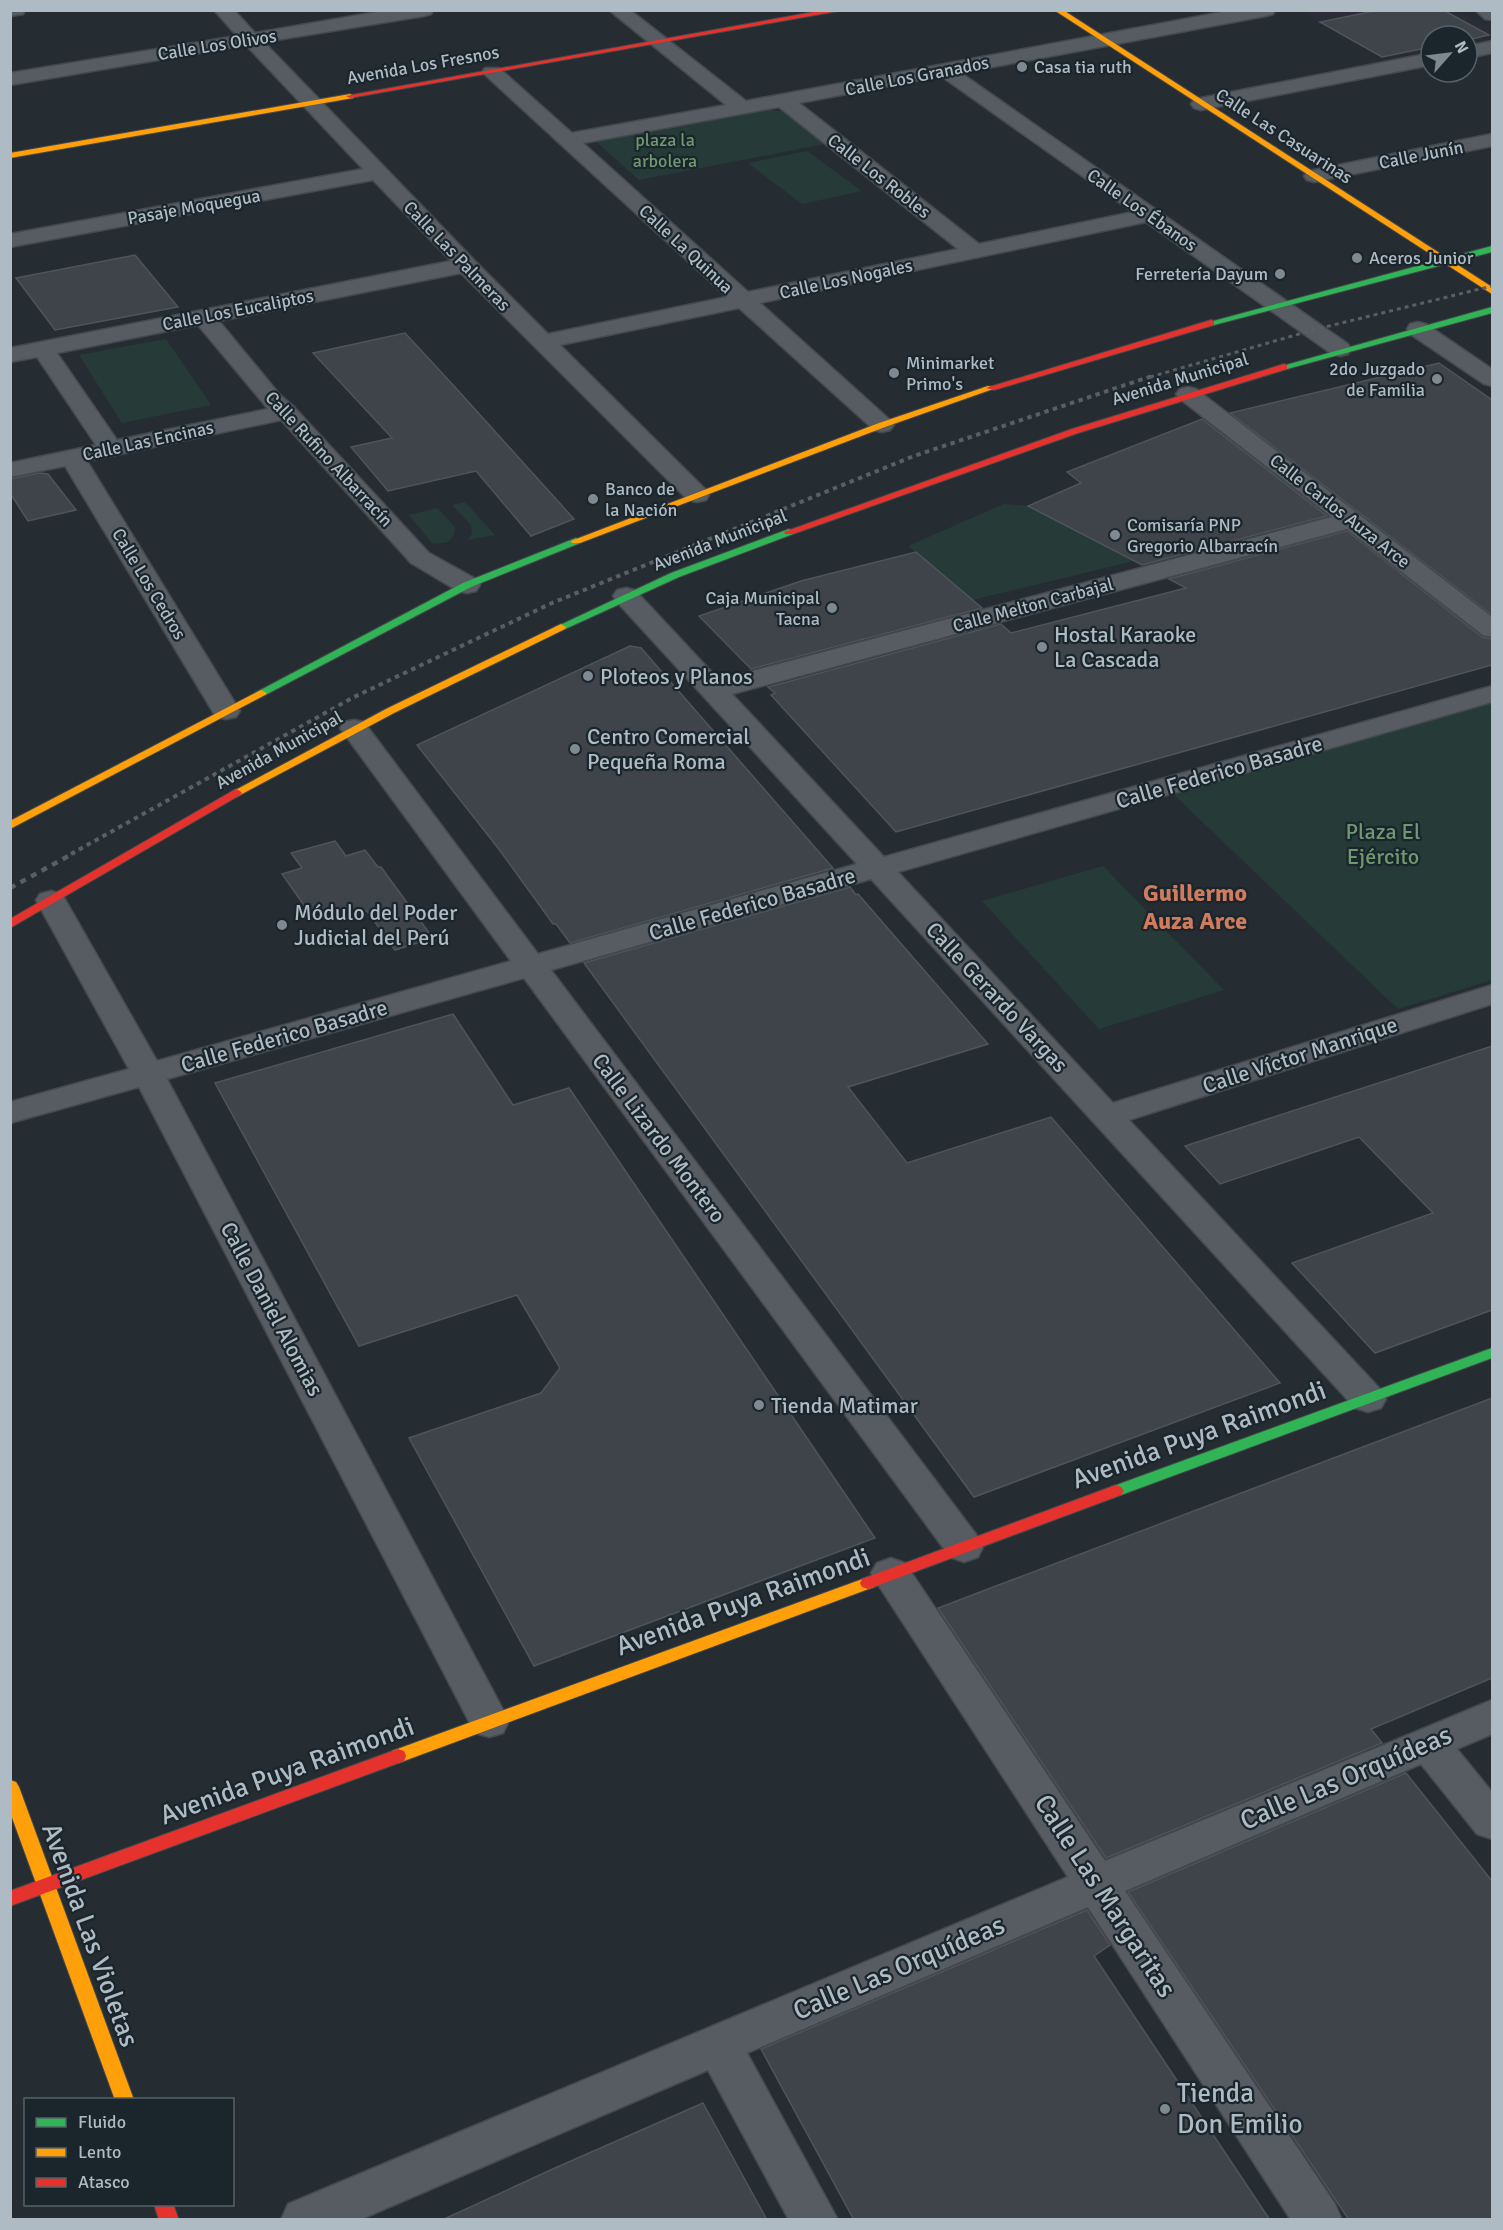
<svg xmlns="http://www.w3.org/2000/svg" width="1503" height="2230" viewBox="0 0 1503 2230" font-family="Signika,sans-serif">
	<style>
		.medical { fill: #2b2c38 }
		.green { fill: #263a38 }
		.building { fill: #3e4449; stroke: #4e555a; stroke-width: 1.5 }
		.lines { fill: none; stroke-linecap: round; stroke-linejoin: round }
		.street-casing { stroke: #44494d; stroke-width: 3 }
		.fast-casing { stroke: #44494d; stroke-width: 2 }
		.slow-casing { stroke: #44494d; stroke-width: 2 }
		.jam-casing { stroke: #44494d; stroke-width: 2 }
		.street { fill: #565c61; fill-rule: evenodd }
		.fast { fill: #30b455; fill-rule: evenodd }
		.slow { fill: #ff9f0a; fill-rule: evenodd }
		.jam { fill: #e5322d; fill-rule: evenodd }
		.rail-far2 { stroke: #596064; stroke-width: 3; stroke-dasharray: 4 4; stroke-linecap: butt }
		.rail-far1 { stroke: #596064; stroke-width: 4; stroke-dasharray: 4.5 4.5; stroke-linecap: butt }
		.rail { stroke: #596064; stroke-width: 4.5; stroke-dasharray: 6 6; stroke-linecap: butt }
		.poi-dot { fill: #7f8991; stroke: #1a252c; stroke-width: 2 }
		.labels { text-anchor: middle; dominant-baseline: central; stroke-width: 4.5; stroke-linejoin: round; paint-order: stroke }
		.far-street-label { font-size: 18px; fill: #afbbc4; stroke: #1a252c }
		.far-poi-label { font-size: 18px; fill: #afbbc4; stroke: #1a252c; text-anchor: start }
		.far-park-label { font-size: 18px; fill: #6f9970; stroke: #1a252c }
		.poi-label { font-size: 22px; fill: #afbbc4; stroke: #1a252c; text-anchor: start }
		.street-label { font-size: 22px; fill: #afbbc4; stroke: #1a252c }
		.park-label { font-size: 22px; fill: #6f9970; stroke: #1a252c }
		.neighbourhood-label { font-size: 24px; font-weight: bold; fill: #d07b5e; stroke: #1a252c }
		.near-street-label { font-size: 27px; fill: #afbbc4; stroke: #1a252c }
		.near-poi-label { font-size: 27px; fill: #afbbc4; stroke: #1a252c; text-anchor: start }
	</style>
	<rect width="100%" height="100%" fill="#262d32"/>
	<polygon class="medical" points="1302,11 1456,11 1492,27 1492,37 1467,42 1467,36 1431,36 1431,49 1384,58"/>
	<g class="green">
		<polygon points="756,109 789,112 830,143 639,180 592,138"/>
		<polygon points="807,151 862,191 802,204 748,163"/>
		<polygon points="166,339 211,405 122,423 79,355"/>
		<polygon points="465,502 495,535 467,540 472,534 471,525 452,505"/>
		<polygon points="1004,504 1028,506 1134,561 972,600 908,546"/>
		<polygon points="437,508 455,527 454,535 448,542 433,544 409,515"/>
		<polygon points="1492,699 1492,980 1398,1009 1168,789"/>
		<polygon points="1103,866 1224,990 1099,1029 982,901"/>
	</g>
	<g class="building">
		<polygon points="1379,10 1443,10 1489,35 1467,40 1467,36 1431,36 1431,47 1382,57 1320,22"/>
		<polygon points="135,255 178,307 55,330 16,278"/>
		<polygon points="405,333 454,386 574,519 531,536 476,471 388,491 351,447 392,438 313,353"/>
		<polygon points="1439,363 1492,400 1492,615 1230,413"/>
		<polygon points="1202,419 1327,516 1142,565 1028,506 1081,483 1067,472"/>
		<polygon points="40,473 48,474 76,510 28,521 10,493 10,479"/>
		<polygon points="1347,531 1482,637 1492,639 1492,665 896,832 771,695 775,693 768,687 1001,624 1011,633 1186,588 1169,579"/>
		<polygon points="916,552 982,608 751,669 699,616 801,581"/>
		<polygon points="630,646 641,648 833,868 570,943 556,924 553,924 498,848 417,745"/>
		<polygon points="335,841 346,856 365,850 378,867 381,867 433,938 395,950 367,911 344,918 339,910 313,918 282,874 302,868 291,853"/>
		<polygon points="850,887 856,895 858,894 988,1044 848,1087 907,1163 1051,1117 1280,1383 974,1497 584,963"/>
		<polygon points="453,1014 513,1105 569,1088 875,1538 534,1666 409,1438 541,1393 560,1368 517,1295 359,1346 215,1083"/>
		<polygon points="1492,1046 1492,1310 1375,1353 1292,1263 1433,1213 1359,1137 1220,1184 1185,1146"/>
		<polygon points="1492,1398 1492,1678 1371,1729 1382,1743 1106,1858 938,1608"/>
		<polygon points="1406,1773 1492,1881 1492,2220 1349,2220 1128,1892"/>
		<polygon points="1087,1910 1110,1945 1094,1956 1270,2220 854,2220 761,2049"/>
		<polygon points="703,2103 767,2220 442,2220 555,2168"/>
	</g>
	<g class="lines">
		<defs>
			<g id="street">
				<polygon points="10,10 25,10 23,14 10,16"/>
				<path d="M214,10H234L255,33L388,10H433L431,14L424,16L264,42L474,260L548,334L727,297L482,72L485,68H499L572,133L726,105L609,10H630L746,101L1233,10H1275L1273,14L1266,16L961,73L1348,344L1351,349L1348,354L1340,356L1332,354L1146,222L760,303L890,420L894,425L890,430L882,432L874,430L739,308L560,345L706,490L709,495L706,500L697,502L688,500L461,273L219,321L280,395L294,407L429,553L476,579L480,585L476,591L467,593L458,591L411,563L281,420L87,461L240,711L236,717L226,719L216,717L65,466L10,477V463L96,445L37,357L10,362V348L451,261L373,180L10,247V234L363,169L246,45L10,85V73L237,36ZM941,76L1133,212L979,244L799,103ZM779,107L958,249L748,292L583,143ZM198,325L268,409L117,440L57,353Z"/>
				<polygon points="1475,10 1492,10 1492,20 1485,19"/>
				<polygon points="1492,41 1492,53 1467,58 1467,46"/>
				<polygon points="1431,53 1431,65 1201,110 1194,108 1191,104 1194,100 1201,98"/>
				<polygon points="1492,134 1492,146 1314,182 1307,180 1304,176 1307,172 1314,170"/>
				<polygon points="1418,322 1426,324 1492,369 1492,386 1484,384 1410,334 1407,329 1410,324"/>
				<polygon points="1188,387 1196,389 1492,617 1492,637 1483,635 1347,529 732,694 884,857 1492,686 1492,702 898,872 1113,1103 1492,985 1492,1004 1129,1120 1381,1390 1386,1399 1381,1408 1368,1412 1355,1408 871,879 551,970 978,1537 983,1547 978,1557 964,1562 950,1557 524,978 167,1079 509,1721 503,1733 489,1737 475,1733 139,1087 10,1123 10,1102 129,1069 36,900 40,894 51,891 62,894 157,1061 511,961 340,728 344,722 354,720 364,722 538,954 857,864 617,602 613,596 617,590 626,588 635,590 719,680 1332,517 1180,399 1176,394 1180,389"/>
				<polygon points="891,1558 905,1563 1105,1861 1492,1700 1492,1734 1457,1749 1492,1792 1492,1839 1477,1834 1421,1764 1125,1891 1335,2204 1342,2220 1291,2220 1088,1907 747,2053 838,2220 789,2220 708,2070 359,2220 281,2220 288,2204 1068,1877 877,1583 871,1573 877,1563"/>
			</g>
			<g id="fast">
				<polygon points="1492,246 1492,252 1214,325 1206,323"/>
				<polygon points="1492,307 1492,313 1287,369 1279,367"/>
				<polygon points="789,529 794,532 793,534 679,577 565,629 557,629 556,627 671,573"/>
				<polygon points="576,538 581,541 580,543 471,587 265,695 257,695 255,693 463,583"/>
				<polygon points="1492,1348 1492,1358 1121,1495 1111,1495 1108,1491 1111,1487"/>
			</g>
			<g id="slow">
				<polygon points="1054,10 1063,10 1492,287 1492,294"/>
				<polygon points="350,94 354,96 353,98 10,158 10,153"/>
				<polygon points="988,386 996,388 885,427 580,543 572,543 571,541 879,423"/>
				<polygon points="561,624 566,627 565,629 394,713 240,795 236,797 230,793 386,709"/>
				<polygon points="261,690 267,693 265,695 10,829 10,821"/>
				<polygon points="868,1577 874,1579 876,1583 874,1587 404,1761 398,1763 392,1761 390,1756 392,1751"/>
				<polygon points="10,1780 16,1782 19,1787 134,2100 115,2100 10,1812"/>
			</g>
			<g id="jam">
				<polygon points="825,10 844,10 350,98 346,96"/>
				<polygon points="1211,320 1214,321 1214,325 994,390 986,388"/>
				<polygon points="1284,364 1287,365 1287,369 1078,433 793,534 785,534 784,532 1072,429"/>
				<polygon points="236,789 240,791 242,793 240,795 10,928 10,919"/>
				<polygon points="1116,1485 1121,1487 1124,1491 1121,1495 874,1587 868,1589 862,1587 860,1583 862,1579"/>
				<polygon points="398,1749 404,1751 406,1756 404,1761 10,1906 10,1891"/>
				<polygon points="154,2204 173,2204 179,2220 159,2220"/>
			</g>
		</defs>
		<use href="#street" class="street-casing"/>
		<use href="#fast" class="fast-casing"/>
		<use href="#slow" class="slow-casing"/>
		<use href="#jam" class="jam-casing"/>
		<use href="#street" class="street"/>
		<use href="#fast" class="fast"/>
		<use href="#slow" class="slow"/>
		<use href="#jam" class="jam"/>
		<polyline class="rail-far2" points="1150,377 1313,330 1492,286"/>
		<polyline class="rail-far1" points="71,854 354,697 552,603 914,456 1155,375"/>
		<polyline class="rail" points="10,888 74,853"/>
	</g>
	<g class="poi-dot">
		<circle cx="1022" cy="67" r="6"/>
		<circle cx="1357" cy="258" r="6"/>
		<circle cx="1280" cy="274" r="6"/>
		<circle cx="894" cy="373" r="6"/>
		<circle cx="1437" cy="379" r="6"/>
		<circle cx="593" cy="499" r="6"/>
		<circle cx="1115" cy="535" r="6"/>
		<circle cx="832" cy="608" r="6"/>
		<circle cx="1042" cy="647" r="6"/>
		<circle cx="588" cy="676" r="6"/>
		<circle cx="575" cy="749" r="6"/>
		<circle cx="282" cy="925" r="6"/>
		<circle cx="759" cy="1405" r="6"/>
		<circle cx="1165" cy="2109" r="6"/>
	</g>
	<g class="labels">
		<g class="far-street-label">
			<text transform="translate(217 45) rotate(-9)">Calle Los Olivos</text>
			<text transform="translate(423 65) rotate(-10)">Avenida Los Fresnos</text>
			<text transform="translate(917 76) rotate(-11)">Calle Los Granados</text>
			<text transform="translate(1284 136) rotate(33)">Calle Las Casuarinas</text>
			<text transform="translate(1421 155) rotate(-11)">Calle Junín</text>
			<text transform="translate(879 176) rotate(38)">Calle Los Robles</text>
			<text transform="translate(194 207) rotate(-10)">Pasaje Moquegua</text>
			<text transform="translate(1142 210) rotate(35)">Calle Los Ébanos</text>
			<text transform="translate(686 249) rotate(43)">Calle La Quinua</text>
			<text transform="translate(457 256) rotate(46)">Calle Las Palmeras</text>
			<text transform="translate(846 279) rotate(-12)">Calle Los Nogales</text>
			<text transform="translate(238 310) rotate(-11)">Calle Los Eucaliptos</text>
			<text transform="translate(1180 379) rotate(-17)">Avenida Municipal</text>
			<text transform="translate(148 441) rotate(-12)">Calle Las Encinas</text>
			<text transform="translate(329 459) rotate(47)">Calle Rufino Albarracín</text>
			<text transform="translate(1340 511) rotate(38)">Calle Carlos Auza Arce</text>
			<text transform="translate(720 540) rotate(-21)">Avenida Municipal</text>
			<text transform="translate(149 584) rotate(59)">Calle Los Cedros</text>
			<text transform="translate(1033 605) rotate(-15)">Calle Melton Carbajal</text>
			<text transform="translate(279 750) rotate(-29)">Avenida Municipal</text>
		</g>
		<g class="far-poi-label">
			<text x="1034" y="67">Casa tia ruth</text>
			<text x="1369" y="258">Aceros Junior</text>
			<text x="1268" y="274" text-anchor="end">Ferretería Dayum</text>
			<text x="906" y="363">Minimarket<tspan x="906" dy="21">Primo's</tspan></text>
			<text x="1425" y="369" text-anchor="end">2do Juzgado<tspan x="1425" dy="21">de Familia</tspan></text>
			<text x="605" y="489">Banco de<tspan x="605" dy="21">la Nación</tspan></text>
			<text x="1127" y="525">Comisaría PNP<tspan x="1127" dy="21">Gregorio Albarracín</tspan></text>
			<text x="820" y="598" text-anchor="end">Caja Municipal<tspan x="820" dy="21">Tacna</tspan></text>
		</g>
		<g class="far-park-label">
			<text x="665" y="140">plaza la<tspan x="665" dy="21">arbolera</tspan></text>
		</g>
		<g class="poi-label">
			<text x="1054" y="634">Hostal Karaoke<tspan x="1054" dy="25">La Cascada</tspan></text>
			<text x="600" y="676">Ploteos y Planos</text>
			<text x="587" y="736">Centro Comercial<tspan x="587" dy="25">Pequeña Roma</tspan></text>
			<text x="294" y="912">Módulo del Poder<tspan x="294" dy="25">Judicial del Perú</tspan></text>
			<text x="771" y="1405">Tienda Matimar</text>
		</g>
		<g class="street-label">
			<text transform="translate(1219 772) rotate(-16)">Calle Federico Basadre</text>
			<text transform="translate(752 904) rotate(-16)">Calle Federico Basadre</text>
			<text transform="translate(997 997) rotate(47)">Calle Gerardo Vargas</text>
			<text transform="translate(284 1036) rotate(-16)">Calle Federico Basadre</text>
			<text transform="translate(1300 1055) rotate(-18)">Calle Víctor Manrique</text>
			<text transform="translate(659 1138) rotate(53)">Calle Lizardo Montero</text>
			<text transform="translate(272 1309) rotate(62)">Calle Daniel Alomias</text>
		</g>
		<g class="park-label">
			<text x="1383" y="831">Plaza El<tspan x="1383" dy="25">Ejército</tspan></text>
		</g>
		<g class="neighbourhood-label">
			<text x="1195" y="893">Guillermo<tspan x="1195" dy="28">Auza Arce</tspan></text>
		</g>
		<g class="near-street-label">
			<text transform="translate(1199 1435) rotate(-20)">Avenida Puya Raimondi</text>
			<text transform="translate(743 1602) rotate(-20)">Avenida Puya Raimondi</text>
			<text transform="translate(287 1771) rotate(-20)">Avenida Puya Raimondi</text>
			<text transform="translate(1346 1778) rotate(-23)">Calle Las Orquídeas</text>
			<text transform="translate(1105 1896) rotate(57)">Calle Las Margaritas</text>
			<text transform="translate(90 1935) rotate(70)">Avenida Las Violetas</text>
			<text transform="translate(899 1968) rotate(-23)">Calle Las Orquídeas</text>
		</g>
		<g class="near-poi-label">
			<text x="1177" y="2093">Tienda<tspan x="1177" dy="31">Don Emilio</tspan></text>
		</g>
	</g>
	<rect width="1503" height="2230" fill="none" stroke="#afbbc4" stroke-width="24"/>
	<rect x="24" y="2098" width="210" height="108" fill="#1a252c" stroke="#566169" stroke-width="1.5"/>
	<rect x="36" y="2118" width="30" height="9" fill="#30b455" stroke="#566169" stroke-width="1.5"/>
	<text x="78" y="2128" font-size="18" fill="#afbbc4">Fluido</text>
	<rect x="36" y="2148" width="30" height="9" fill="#ff9f0a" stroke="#566169" stroke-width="1.5"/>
	<text x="78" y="2158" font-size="18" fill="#afbbc4">Lento</text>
	<rect x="36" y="2178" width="30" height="9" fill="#e5322d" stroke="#566169" stroke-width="1.5"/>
	<text x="78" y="2188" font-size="18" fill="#afbbc4">Atasco</text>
	<g transform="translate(1449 54) rotate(62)"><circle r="28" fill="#1a252c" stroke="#566169" stroke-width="1.5"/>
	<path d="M0-4.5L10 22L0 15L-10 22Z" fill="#7f8991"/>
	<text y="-9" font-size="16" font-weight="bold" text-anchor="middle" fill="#afbbc4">N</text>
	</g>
</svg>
